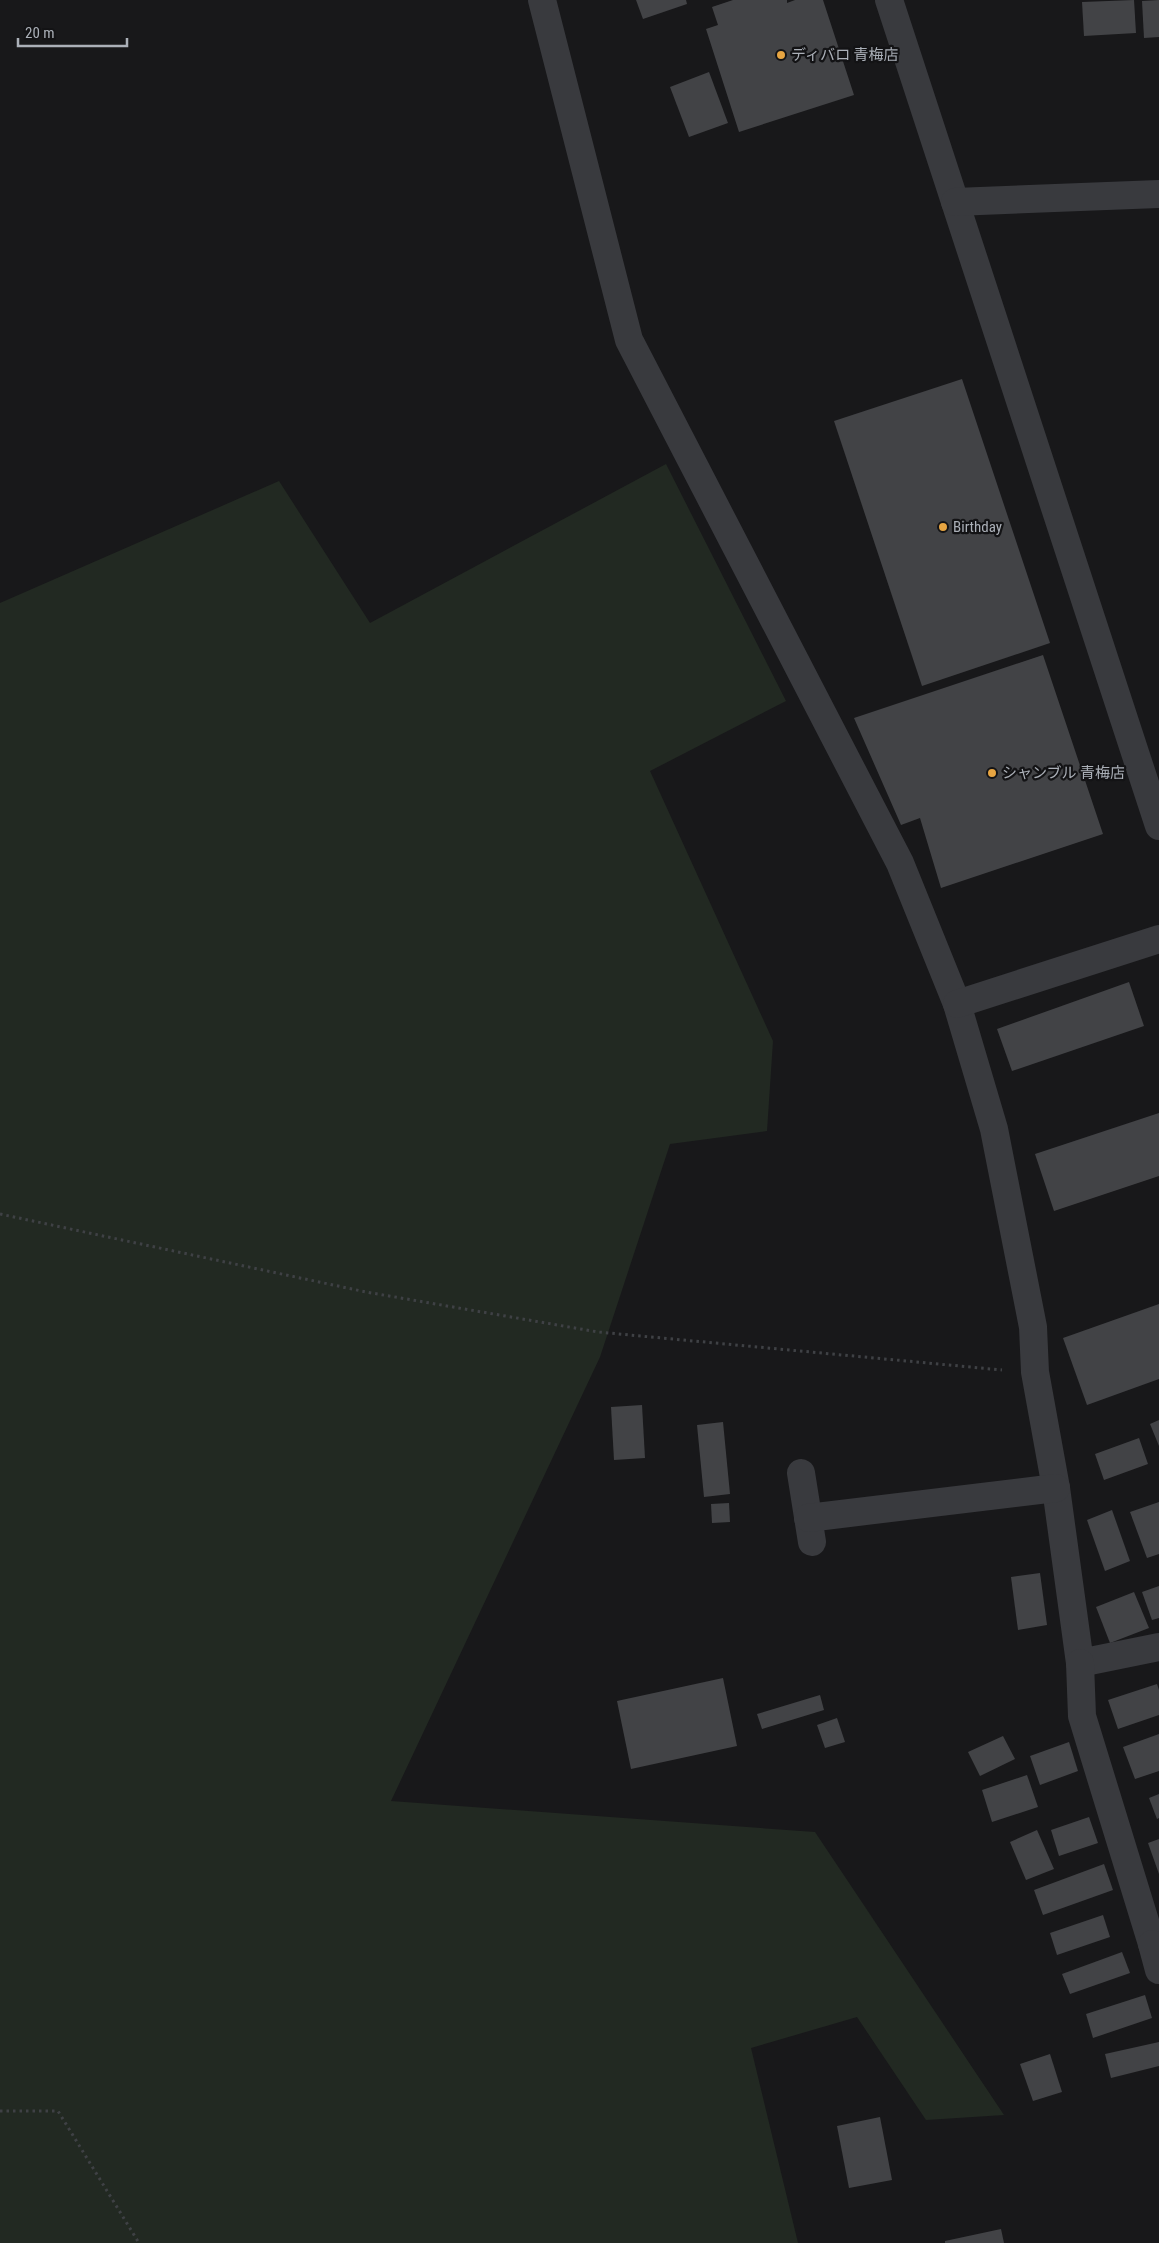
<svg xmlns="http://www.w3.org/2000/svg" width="1159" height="2243" viewBox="0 0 1159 2243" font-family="'Roboto Condensed','Noto Sans JP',sans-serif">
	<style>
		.green { fill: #222922 }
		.building { fill: #424346 }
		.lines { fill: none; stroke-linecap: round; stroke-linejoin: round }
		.path { stroke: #3f4145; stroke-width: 3; stroke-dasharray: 2.5 4; stroke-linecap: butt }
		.minor { stroke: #393a3e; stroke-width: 28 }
		.poi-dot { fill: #e7a542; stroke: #131315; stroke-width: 2 }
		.labels { text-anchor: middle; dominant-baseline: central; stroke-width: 4.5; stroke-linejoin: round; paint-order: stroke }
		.poi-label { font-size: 15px; fill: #abb0b8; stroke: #131315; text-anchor: start }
	</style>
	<rect width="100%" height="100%" fill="#18181a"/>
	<polygon class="green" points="666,464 786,701 650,771 773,1041 767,1131 670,1144 600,1357 391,1801 815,1832 1004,2115 926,2120 857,2017 751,2048 798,2243 0,2243 0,603 279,481 370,623"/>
	<g class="building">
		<polygon points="636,0 686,0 687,4 643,19"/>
		<polygon points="733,0 787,0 787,3 795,0 823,0 854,95 739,132 706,29 718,25 712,7"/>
		<polygon points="1134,0 1136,33 1084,36 1082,2"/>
		<polygon points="1159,0 1159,37 1144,38 1142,1"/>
		<polygon points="709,72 728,123 689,137 670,87"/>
		<polygon points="962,379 1050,643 922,686 834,421"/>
		<polygon points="1043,655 1103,834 941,888 920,818 901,825 854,718"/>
		<polygon points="1129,982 1144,1026 1012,1071 997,1029"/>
		<polygon points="1159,1113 1159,1176 1054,1211 1035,1154"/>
		<polygon points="1159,1304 1159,1379 1087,1405 1063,1338"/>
		<polygon points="642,1405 645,1458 614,1460 611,1407"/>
		<polygon points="1159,1420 1159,1446 1150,1424"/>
		<polygon points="723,1422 730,1494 704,1497 697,1425"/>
		<polygon points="1139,1438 1148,1464 1104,1480 1095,1454"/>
		<polygon points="1159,1502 1159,1554 1147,1558 1130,1512"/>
		<polygon points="729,1503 730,1522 712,1523 711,1504"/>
		<polygon points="1112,1510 1130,1561 1105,1571 1087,1520"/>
		<polygon points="1040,1573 1047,1625 1018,1630 1011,1577"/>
		<polygon points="1159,1586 1159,1618 1152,1620 1142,1592"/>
		<polygon points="1134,1592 1149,1628 1110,1643 1096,1607"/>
		<polygon points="723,1678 737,1746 631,1769 617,1701"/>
		<polygon points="1157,1684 1159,1690 1159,1715 1118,1729 1108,1700"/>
		<polygon points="820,1695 824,1710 762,1729 757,1714"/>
		<polygon points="837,1718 845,1742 825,1748 817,1725"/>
		<polygon points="1159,1734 1159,1771 1135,1779 1123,1747"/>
		<polygon points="1003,1736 1015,1759 980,1776 968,1752"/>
		<polygon points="1069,1742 1078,1771 1040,1785 1030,1756"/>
		<polygon points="1027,1775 1038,1807 992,1822 982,1790"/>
		<polygon points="1159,1794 1159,1818 1157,1819 1149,1798"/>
		<polygon points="1089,1817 1098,1843 1059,1856 1051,1830"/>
		<polygon points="1037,1830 1054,1869 1026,1880 1010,1842"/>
		<polygon points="1159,1839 1159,1874 1148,1843"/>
		<polygon points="1104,1864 1113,1890 1043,1915 1034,1890"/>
		<polygon points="1103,1915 1110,1937 1057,1955 1050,1933"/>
		<polygon points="1122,1952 1130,1973 1070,1994 1062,1974"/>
		<polygon points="1145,1995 1152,2018 1093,2038 1086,2014"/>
		<polygon points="1159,2042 1159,2066 1111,2078 1105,2054"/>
		<polygon points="1050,2054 1062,2092 1033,2101 1020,2064"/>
		<polygon points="880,2117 892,2180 849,2188 837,2126"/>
		<polygon points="1001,2229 1004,2243 945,2243 945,2241"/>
	</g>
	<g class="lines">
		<g class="path">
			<polyline points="0,1214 366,1292 598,1332 1002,1370"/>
			<polyline points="0,2111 58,2111 139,2243"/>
		</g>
		<g class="minor">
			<polyline points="542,0 629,340 900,863 957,1004 994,1129 1033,1327 1035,1372 1056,1488 1080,1663 1159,1647"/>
			<polyline points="889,0 1159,826"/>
			<polyline points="955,202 1159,194"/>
			<polyline points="957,1004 1159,939"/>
			<polyline points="801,1473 812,1542"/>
			<polyline points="808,1518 1056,1488"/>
			<polyline points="1080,1663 1082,1716 1152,1944 1159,1941"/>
			<polyline points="1152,1944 1159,1970"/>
		</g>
	</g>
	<g class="poi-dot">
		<circle cx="781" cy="55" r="5"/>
		<circle cx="943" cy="527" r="5"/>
		<circle cx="992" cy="773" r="5"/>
	</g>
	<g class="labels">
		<g class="poi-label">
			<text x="791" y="55">ディバロ 青梅店</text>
			<text x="953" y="527">Birthday</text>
			<text x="1002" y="773">シャンブル 青梅店</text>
		</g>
	</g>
	<path d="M18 38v8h109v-8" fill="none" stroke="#abb0b8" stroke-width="2.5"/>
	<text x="25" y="38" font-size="15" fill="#abb0b8" stroke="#131315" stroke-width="4" paint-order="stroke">20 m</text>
</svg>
